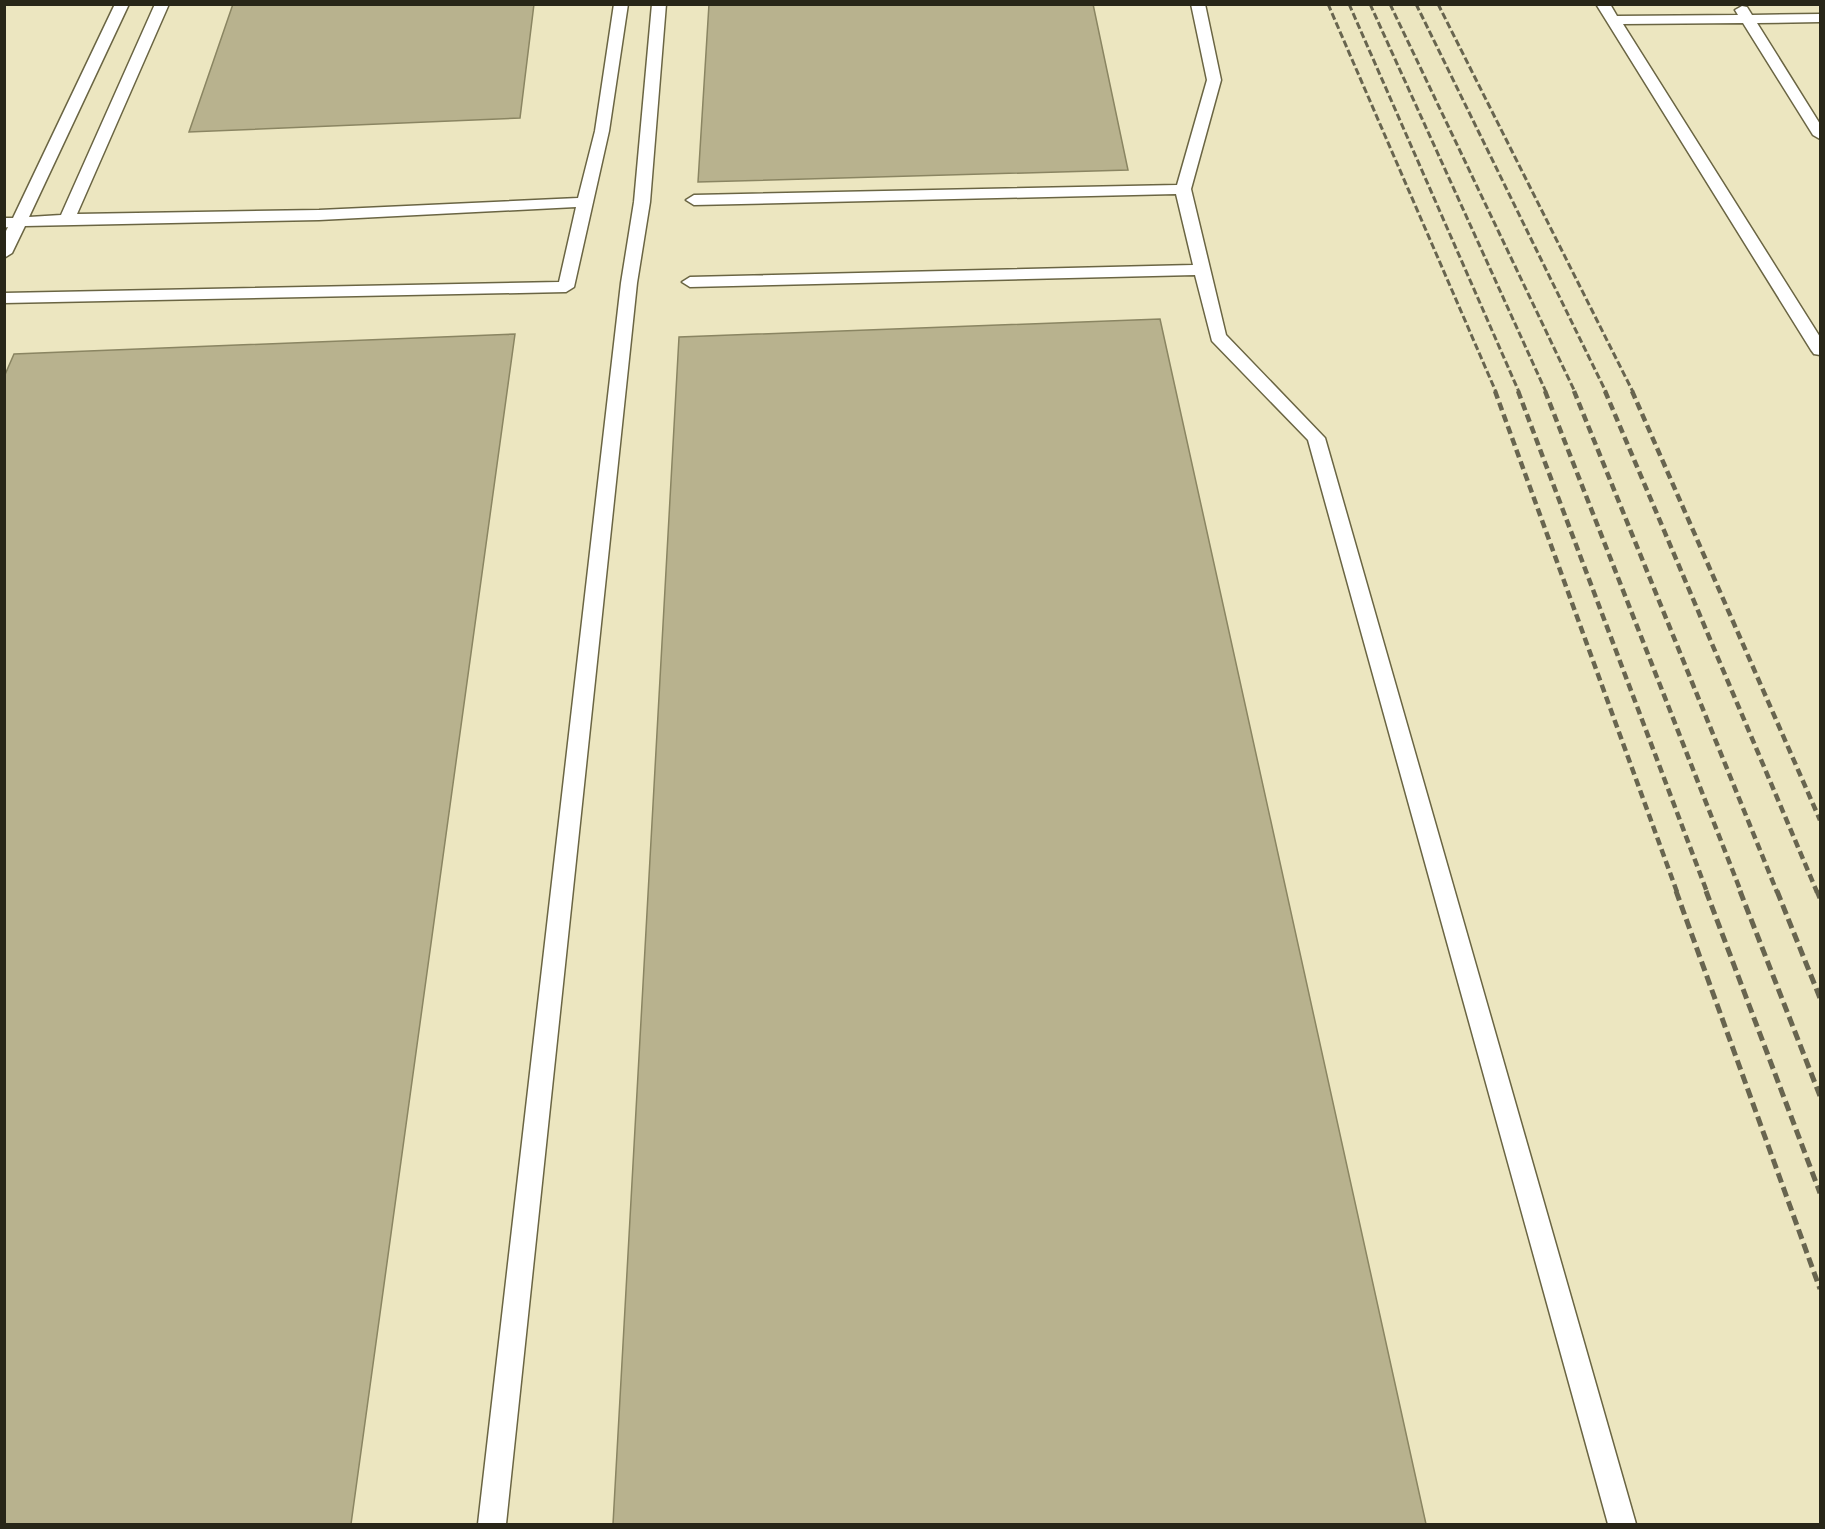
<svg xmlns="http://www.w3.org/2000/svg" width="1825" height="1529" viewBox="0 0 1825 1529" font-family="Cabin,sans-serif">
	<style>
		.building { fill: #b8b28e; stroke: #8a8562; stroke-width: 1.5 }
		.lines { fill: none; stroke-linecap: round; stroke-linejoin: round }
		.service-casing { stroke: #6a6543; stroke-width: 3 }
		.service { fill: #fff; fill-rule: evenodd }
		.rail-far2 { stroke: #68654f; stroke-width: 3; stroke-dasharray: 7 3; stroke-linecap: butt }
		.rail-far1 { stroke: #68654f; stroke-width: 4.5; stroke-dasharray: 8 4.5; stroke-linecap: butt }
		.rail { stroke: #68654f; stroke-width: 5; stroke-dasharray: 10 5; stroke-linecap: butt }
	</style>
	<rect width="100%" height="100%" fill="#ece6c0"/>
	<g class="building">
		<polygon points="233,4 534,4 520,118 189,132"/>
		<polygon points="709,4 1093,4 1128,170 698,182"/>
		<polygon points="1160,319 1426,1524 613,1524 679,337"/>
		<polygon points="515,334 351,1524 4,1524 4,377 14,354"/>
	</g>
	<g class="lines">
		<defs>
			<g id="service">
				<polygon points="115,4 129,4 29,217 61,215 155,4 169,4 77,214 319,210 578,198 595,131 614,4 628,4 609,131 574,287 566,292 4,303 4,293 559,282 576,207 319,220 25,226 12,253 4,258 4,235 8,227 4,228 4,218 13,218"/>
				<polygon points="652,4 666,4 650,202 637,283 506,1524 478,1524 621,283 634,202"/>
				<polygon points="1191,4 1205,4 1221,80 1191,189 1226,335 1325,438 1636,1524 1608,1524 1308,440 1212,341 1195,275 690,287 682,282 690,277 1193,265 1176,194 694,205 686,200 694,195 1177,185 1207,80"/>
				<polygon points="1596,4 1610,4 1617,16 1738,15 1735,10 1742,6 1747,7 1752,15 1820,14 1820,22 1757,23 1820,124 1820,139 1813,135 1743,23 1623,24 1820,337 1820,355 1814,354 1811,350"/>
			</g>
		</defs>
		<use href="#service" class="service-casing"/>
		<use href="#service" class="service"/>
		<g class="rail-far2">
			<polyline points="1328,4 1496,392"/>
			<polyline points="1349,4 1519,392"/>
			<polyline points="1370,4 1546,392"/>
			<polyline points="1390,4 1575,392"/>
			<polyline points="1416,4 1606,392"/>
			<polyline points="1438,4 1633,392"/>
		</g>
		<g class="rail-far1">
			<polyline points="1495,391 1677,892"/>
			<polyline points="1518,391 1707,892"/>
			<polyline points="1545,391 1741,892"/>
			<polyline points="1574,391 1777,892"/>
			<polyline points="1605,391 1817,892"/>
			<polyline points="1632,391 1820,820"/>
		</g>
		<g class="rail">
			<polyline points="1676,891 1820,1289"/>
			<polyline points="1706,891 1820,1193"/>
			<polyline points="1740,891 1820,1096"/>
			<polyline points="1777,891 1820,998"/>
			<polyline points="1817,891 1820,898"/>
		</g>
	</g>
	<rect width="1825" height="1529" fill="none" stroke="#282618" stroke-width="12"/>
</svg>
